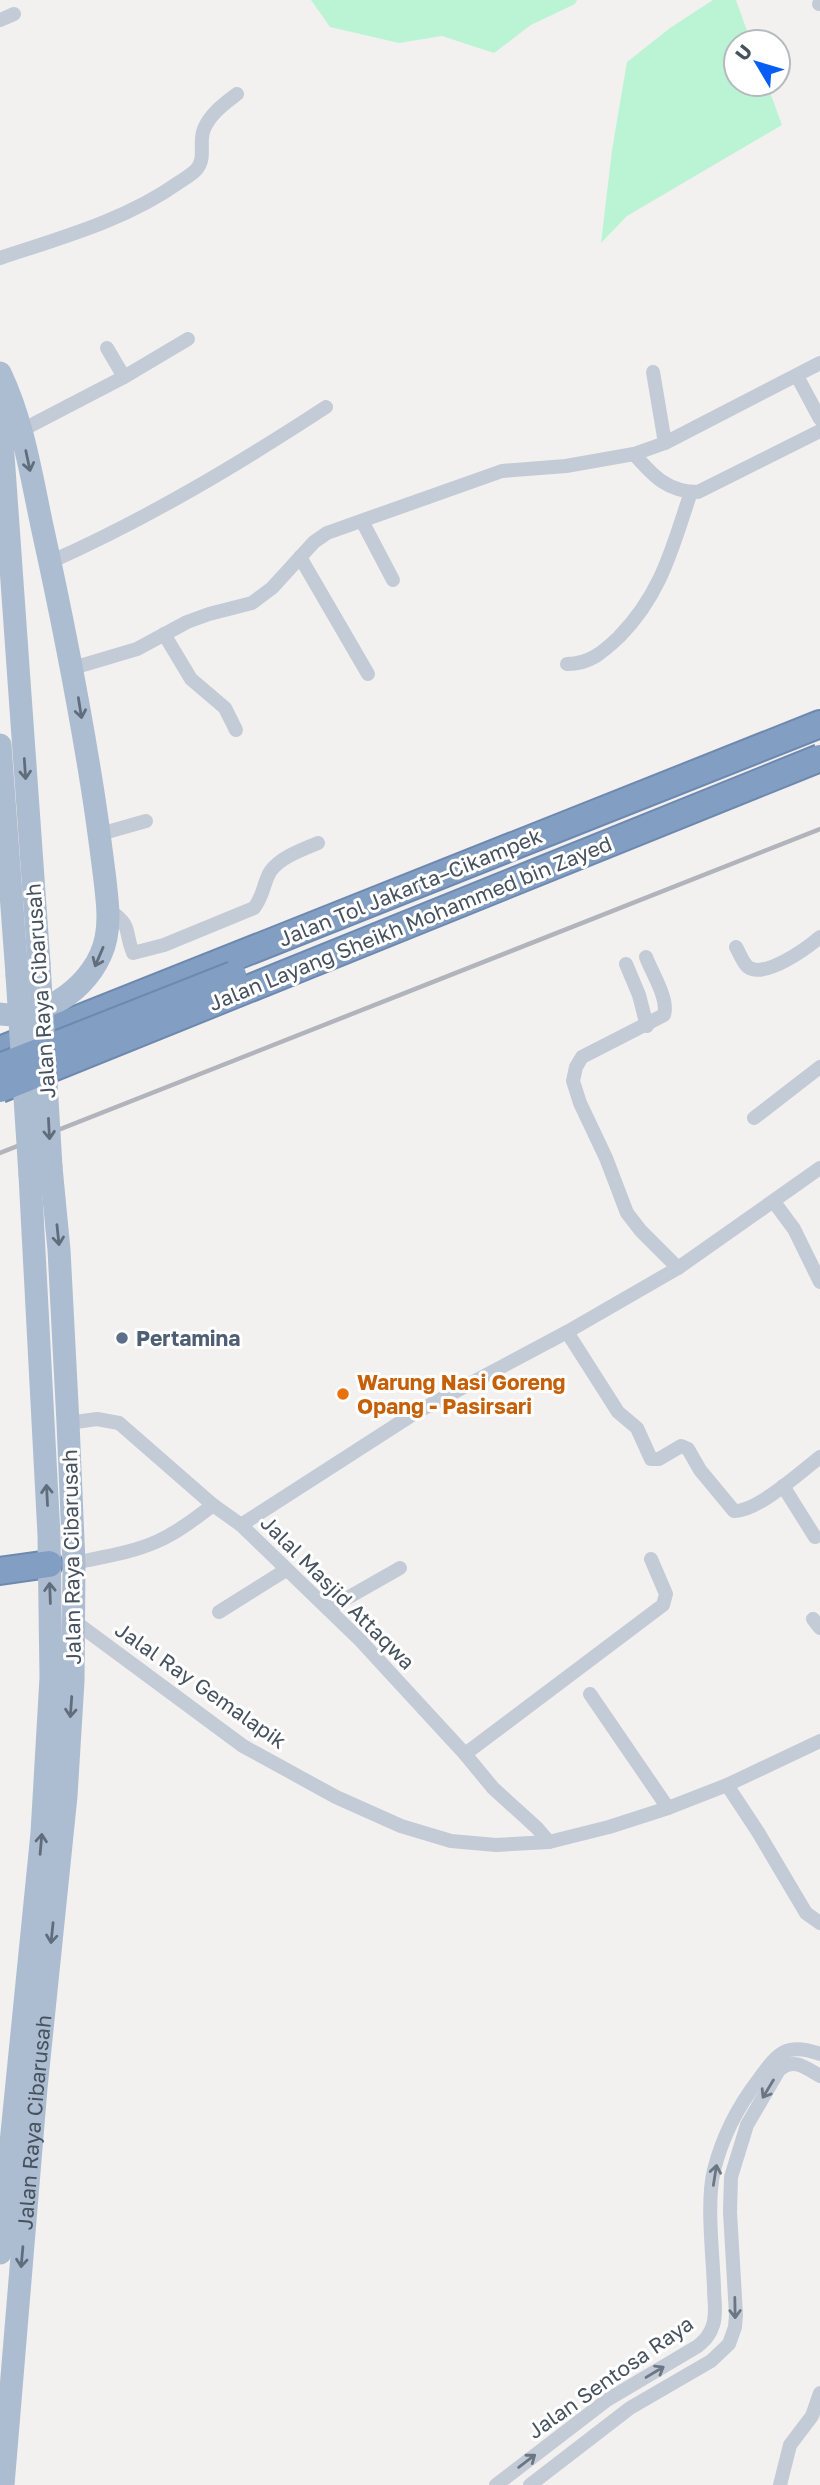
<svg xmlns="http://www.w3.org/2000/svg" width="820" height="2485" viewBox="0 0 820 2485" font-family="'Golos Text',sans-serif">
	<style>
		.green { fill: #bbf4d5 }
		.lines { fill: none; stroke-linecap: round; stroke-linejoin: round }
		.motorway-casing { stroke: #6e89af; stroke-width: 30 }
		.minor { stroke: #c2cbd6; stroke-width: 14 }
		.primary { stroke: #adbdd1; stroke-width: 23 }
		.motorway { stroke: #839ec3; stroke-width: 26 }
		.rail { stroke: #b1b4bb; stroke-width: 4.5 }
		.motorway-bridge-casing { stroke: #6e89af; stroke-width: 30; stroke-linecap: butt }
		.primary-bridge { stroke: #adbdd1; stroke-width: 23 }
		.motorway-bridge { stroke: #839ec3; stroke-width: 26 }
		.oneway { stroke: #606d7c }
		.oneway2 { stroke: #6b7683 }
		.service-dot { fill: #5c6f8a; stroke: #fff; stroke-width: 2.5 }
		.food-dot { fill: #e8710a; stroke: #fff; stroke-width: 2.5 }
		.labels { text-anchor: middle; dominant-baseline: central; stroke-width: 6; stroke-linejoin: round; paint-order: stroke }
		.street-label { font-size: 21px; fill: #46525f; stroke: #fff }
		.service-label { font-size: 21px; font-weight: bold; fill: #4e5e75; stroke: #fff; text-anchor: start }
		.food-label { font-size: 21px; font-weight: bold; fill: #c56008; stroke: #fff; text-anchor: start }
	</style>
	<rect width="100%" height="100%" fill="#f3f0f0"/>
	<g class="green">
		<polygon points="311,0 577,0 575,4 531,25 494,53 442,36 399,43 330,27"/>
		<polygon points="713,0 736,0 751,42 736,42 736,84 767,84 782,125 627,216 601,243 612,150 627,62 670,28"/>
	</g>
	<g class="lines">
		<defs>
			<g id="motorway">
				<polyline points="0,1050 820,724"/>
				<polyline points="0,1571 49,1564"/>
			</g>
		</defs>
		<use href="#motorway" class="motorway-casing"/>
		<g class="minor">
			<polyline points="819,4 820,3"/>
			<polyline points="0,20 14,14"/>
			<path d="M0,258C60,238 126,220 178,183C184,179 191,175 196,170C207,158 198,143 204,129C210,114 224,104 237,94"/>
			<polyline points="107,348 124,377"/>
			<polyline points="653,372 665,443"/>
			<polyline points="797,376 820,419"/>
			<polyline points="22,430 124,377 188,339"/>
			<path d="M634,454C653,476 668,492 698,492L820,431"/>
			<polyline points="362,521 393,580"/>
			<polyline points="300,557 368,674"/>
			<path d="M50,562C147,519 237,465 326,407"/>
			<polyline points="164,634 191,679 225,708 236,730"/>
			<path d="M567,664C590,664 603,652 619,637C662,593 672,548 691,492"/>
			<polyline points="73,668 137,649 187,622 209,614 252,603 272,588 314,542 327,533 502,471 566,466 634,454 665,443 820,363"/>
			<polyline points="100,834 146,821"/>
			<path d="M108,909C134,928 123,928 133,953L164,945L254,908C264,895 263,884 270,872C279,858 303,849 318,843"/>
			<path d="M736,947C740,954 743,963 748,967C765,979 807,948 820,937"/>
			<path d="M646,957C652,973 669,999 664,1015L582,1057L576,1067L573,1081L580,1103L606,1158L627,1213L641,1231L678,1268"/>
			<polyline points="626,964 639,995 647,1026"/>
			<polyline points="754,1118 820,1067"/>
			<polyline points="774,1202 794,1229 820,1282"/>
			<path d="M567,1332L618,1412L637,1428L651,1459H659L681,1446L688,1449L700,1470L734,1511C757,1512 802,1471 820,1457"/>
			<polyline points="68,1423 97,1419 119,1423 213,1505 241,1525 360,1640 465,1754 493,1788 537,1828 549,1842"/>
			<polyline points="783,1486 815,1537"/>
			<polyline points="241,1525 415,1413 567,1332 678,1268 820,1168"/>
			<path d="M74,1563C102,1557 132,1553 158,1541C178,1532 196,1518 213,1505"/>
			<polyline points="328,1609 400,1568"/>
			<polyline points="219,1612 286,1570"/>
			<polyline points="813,1619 820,1628"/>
			<polyline points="74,1621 243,1746 336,1797 401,1826 451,1841 496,1845 549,1842 609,1827 668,1808 727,1785 820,1741"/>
			<polyline points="590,1694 668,1808"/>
			<polyline points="465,1754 663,1605 666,1594 651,1559"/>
			<polyline points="727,1785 758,1832 806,1913 820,1923"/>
			<path d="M496,2485L607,2400L698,2346C705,2340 710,2335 713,2325C717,2314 714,2300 714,2288C713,2254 706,2203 714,2170C722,2138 739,2105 759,2079C778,2053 786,2042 820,2054"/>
			<path d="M530,2485L630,2408L711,2361L729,2344L735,2327L736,2315L730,2212L731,2177L747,2125L779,2070C794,2057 806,2068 820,2076"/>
			<polyline points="780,2485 790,2445 812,2416 820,2393"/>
		</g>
		<g class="primary">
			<path d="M0,373C23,421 31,474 42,526C61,612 78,698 92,786C97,817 101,848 105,880C107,899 110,919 106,938C97,983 46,1021 0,1014"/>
			<polyline points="0,412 39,963"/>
			<polyline points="0,745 17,975"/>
			<polyline points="0,2253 42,1833 51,1678 49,1535 30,1175"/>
			<path id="s1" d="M3,2485L36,2088L66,1796L73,1681L74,1563L68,1423L59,1250L51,1167"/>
		</g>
		<use href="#motorway" class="motorway"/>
		<polyline class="rail" points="0,1153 820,829"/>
		<defs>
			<g id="motorway-bridge">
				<polyline points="0,1067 233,975"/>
				<polyline points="0,1089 820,758"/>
			</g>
		</defs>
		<use href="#motorway-bridge" class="motorway-bridge-casing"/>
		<g class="primary-bridge">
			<polyline points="39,963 51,1167"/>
			<polyline points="17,975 30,1175"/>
		</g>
		<use href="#motorway-bridge" class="motorway-bridge"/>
	</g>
	<defs><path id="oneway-shaft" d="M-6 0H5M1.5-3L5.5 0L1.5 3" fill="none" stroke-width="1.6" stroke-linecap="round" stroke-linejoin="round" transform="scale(1.75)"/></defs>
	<g class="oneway">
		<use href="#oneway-shaft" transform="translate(28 461) rotate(78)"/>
		<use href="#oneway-shaft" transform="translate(80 708) rotate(81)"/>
		<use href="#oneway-shaft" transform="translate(25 769) rotate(86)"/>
		<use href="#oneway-shaft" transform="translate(99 957) rotate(113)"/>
		<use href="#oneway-shaft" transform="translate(49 1129) rotate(87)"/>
		<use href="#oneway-shaft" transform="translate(58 1235) rotate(84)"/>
		<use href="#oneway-shaft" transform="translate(47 1495) rotate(-93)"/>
		<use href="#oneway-shaft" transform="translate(50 1593) rotate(-92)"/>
		<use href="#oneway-shaft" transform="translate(71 1707) rotate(94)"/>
		<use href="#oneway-shaft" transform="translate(41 1844) rotate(-85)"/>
		<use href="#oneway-shaft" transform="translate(52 1933) rotate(96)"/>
		<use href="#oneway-shaft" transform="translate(22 2257) rotate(95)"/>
	</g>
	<g class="oneway2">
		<use href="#oneway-shaft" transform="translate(768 2089) rotate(121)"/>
		<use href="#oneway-shaft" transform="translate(715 2175) rotate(-81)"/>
		<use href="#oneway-shaft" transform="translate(735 2308) rotate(89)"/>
		<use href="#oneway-shaft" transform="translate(655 2372) rotate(-31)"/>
		<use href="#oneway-shaft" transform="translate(527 2461) rotate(-37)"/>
	</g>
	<circle class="service-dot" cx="122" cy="1338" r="7"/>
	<circle class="food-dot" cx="343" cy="1394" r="7"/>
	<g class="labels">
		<g class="street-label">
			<text transform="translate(410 887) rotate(-22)">Jalan Tol Jakarta–Cikampek</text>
			<text transform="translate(410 923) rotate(-22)">Jalan Layang Sheikh Mohammed bin Zayed</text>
			<text transform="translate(40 991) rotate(-94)">Jalan Raya Cibarusah</text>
			<text transform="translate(71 1557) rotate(-91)">Jalan Raya Cibarusah</text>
			<text transform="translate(338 1592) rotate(45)">Jalal Masjid Attaqwa</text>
			<text transform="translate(201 1685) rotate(35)">Jalal Ray Gemalapik</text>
			<text stroke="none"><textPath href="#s1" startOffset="364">Jalan Raya Cibarusah</textPath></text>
			<text transform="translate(610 2377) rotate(-35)">Jalan Sentosa Raya</text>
		</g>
		<g class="service-label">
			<text x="136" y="1338">Pertamina</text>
		</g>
		<g class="food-label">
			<text x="357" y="1382">Warung Nasi Goreng<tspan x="357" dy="24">Opang - Pasirsari</tspan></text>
		</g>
	</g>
	<g transform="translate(757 63) rotate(308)"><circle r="33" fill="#ffffff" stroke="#b5babf" stroke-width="2"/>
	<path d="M0-5L12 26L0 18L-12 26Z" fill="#075ef5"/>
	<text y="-10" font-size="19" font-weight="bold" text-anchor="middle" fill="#46525f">U</text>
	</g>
</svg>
